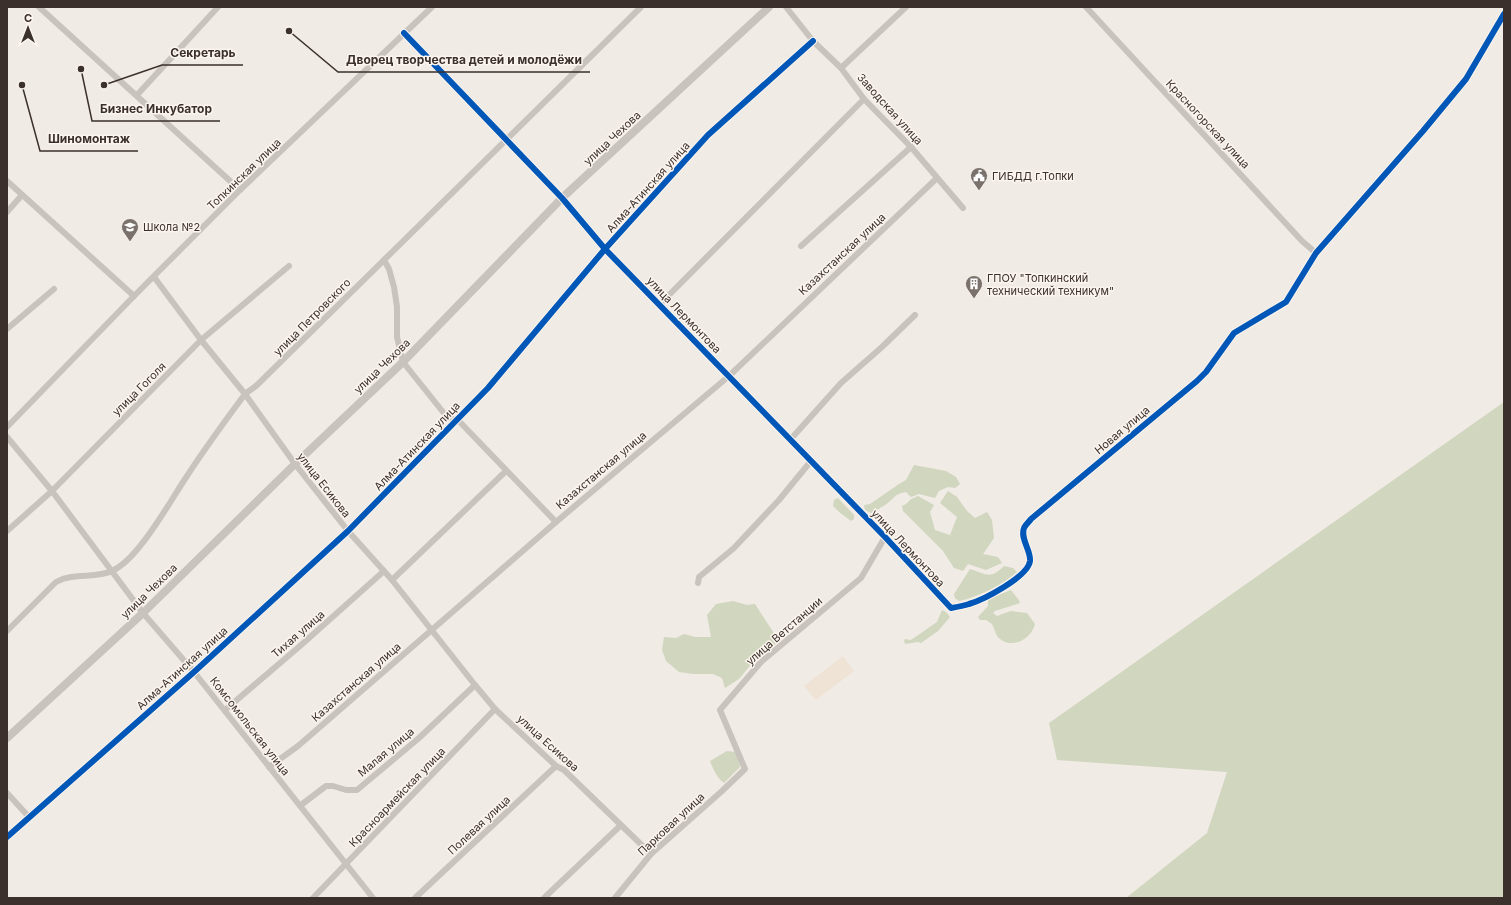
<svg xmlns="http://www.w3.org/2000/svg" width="1511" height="905" viewBox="0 0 1511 905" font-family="Inter,sans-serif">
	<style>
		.green { fill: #d1d6bf }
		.plaza { fill: #eee3d5 }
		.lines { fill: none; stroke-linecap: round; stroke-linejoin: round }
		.minor { stroke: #c9c3be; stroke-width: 6 }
		.tertiary { stroke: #c9c3be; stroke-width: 8 }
		.cycleway-casing { stroke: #fbf5ee; stroke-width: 8 }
		.cycleway { stroke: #0057b8; stroke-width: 6 }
		.labels { text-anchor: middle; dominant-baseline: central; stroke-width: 3; stroke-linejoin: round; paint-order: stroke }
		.street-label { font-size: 11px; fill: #3b302b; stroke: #fbf5ee }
		.poi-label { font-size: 11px; fill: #3b302b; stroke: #fbf5ee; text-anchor: start }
		.leader { fill: none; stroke: #3b302b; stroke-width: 1.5 }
		.callout-dot { fill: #3b302b; stroke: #fbf5ee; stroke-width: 1.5 }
		.callout-label { font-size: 12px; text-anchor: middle; font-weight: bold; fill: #3b302b; stroke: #fbf5ee; stroke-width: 3; stroke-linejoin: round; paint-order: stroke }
	</style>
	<rect width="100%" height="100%" fill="#f0ebe5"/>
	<g class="green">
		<polygon points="1504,402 1504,898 1126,898 1207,833 1227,772 1057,760 1049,723"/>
		<path d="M914,465L946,471L956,477L960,484L955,488L948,487L939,491L935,498L919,494L911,497L906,492C895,493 893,500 885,505C880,508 876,511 871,513L865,510L864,505L870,504L899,484L906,480Z"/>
		<polygon points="948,491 957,497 967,511 975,518 987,512 992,520 994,538 983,554 998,557 1002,563 986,570 968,564 963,571 954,568 943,551 903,511 902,506 906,504 911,499 918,496 934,505 930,512 935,530 950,535 957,517 940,503"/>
		<polygon points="838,498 854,515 854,519 851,521 839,512 833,506 834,500"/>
		<path d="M1004,566L1013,568L1017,572C1002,585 978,597 959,601L955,598L954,594L970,569C986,574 990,580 1004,566Z"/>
		<path d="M1011,590C1014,595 1018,597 1020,603L995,611L993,613L997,616L1011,611L1027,613L1035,624C1031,640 1010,651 997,636C995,632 994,628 992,624L986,620H980L978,617L988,606V599Z"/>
		<polygon points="733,601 747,605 755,604 779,641 753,662 739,679 725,688 722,678 713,674 693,674 679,672 666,661 662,650 664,637 676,638 684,634 695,637 711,637 707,615 716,604"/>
		<polygon points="942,610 946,612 950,617 938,631 921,643 918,642 905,644 904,641 905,639 911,640 937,622"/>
		<path d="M727,751L735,752L739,760L740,767L724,783C717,778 713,769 710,761Z"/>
	</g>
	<polygon class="plaza" points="843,656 854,671 816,700 804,686"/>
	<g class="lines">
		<g class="minor">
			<polyline points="39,7 240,190"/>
			<polyline points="786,7 813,41 841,68 864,99 911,147 963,208"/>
			<polyline points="1086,7 1302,241 1316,253"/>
			<path d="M404,33L562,198L605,249L885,537L951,608C957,607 963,606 969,604C983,600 1028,577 1030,561C1031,550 1020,539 1024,528C1025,525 1029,522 1031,519L1197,381L1206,372L1234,333L1286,302L1316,253L1423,131L1466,79L1504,14"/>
			<polyline points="841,68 906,7"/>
			<polyline points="137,95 218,7"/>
			<polyline points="7,181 134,296"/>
			<polyline points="7,212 22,195"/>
			<polyline points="801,246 911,147"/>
			<polyline points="384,260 389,269 394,287 397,307 397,337 403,362 447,417 458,420 556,522"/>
			<polyline points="154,277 201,340 245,394 295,464 348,531 392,580 475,685 495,709 556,766 564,770 651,854"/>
			<polyline points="660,304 864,99"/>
			<polyline points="7,329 54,289"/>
			<polyline points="7,427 134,296 240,190 432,7"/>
			<polyline points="7,437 52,491 143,613 194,672 373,898"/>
			<polyline points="790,440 841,383 882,347 915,315"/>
			<polyline points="7,531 52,491 201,340 289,266"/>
			<polyline points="392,580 506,471"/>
			<polyline points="698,583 699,577 734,548 779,500 811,461"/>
			<path d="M7,631L56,582C74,572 95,579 112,571C139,559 170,501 187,476C205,448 225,421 245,394L256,386L641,7"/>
			<polyline points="225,710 300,646 384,571"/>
			<polyline points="269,767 298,746 556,522 729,376 937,178"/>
			<polyline points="7,793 29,817"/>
			<polyline points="301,805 326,786 333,786 346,790 357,790 419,738 475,685"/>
			<polyline points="7,837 194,672 348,531 488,388 605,249 708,135 813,41"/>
			<polyline points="313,898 495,709"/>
			<polyline points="415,898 556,766"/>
			<polyline points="544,898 620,826"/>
			<polyline points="615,898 651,854 722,791 745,769 720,710 761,662 861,578 885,537"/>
		</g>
		<polyline class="tertiary" points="7,738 143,613 295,464 403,362 562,198 769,7"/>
		<defs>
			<g id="cycleway">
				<path d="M404,33L562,198L605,249L885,537L951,608C957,607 963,606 969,604C983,600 1028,577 1030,561C1031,550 1020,539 1024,528C1025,525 1029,522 1031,519L1197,381L1206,372L1234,333L1286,302L1316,253L1423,131L1466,79L1504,14"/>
				<polyline points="7,837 194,672 348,531 488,388 605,249 708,135 813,41"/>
			</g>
		</defs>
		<use href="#cycleway" class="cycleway-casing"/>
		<use href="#cycleway" class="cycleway"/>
	</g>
	<defs>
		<symbol id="civic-pin" viewBox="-11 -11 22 30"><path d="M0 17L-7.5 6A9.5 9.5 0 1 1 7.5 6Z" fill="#7a716c" stroke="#fbf5ee"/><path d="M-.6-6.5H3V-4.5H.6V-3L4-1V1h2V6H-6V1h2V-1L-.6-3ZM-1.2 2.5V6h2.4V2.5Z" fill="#fff"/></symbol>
		<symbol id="school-pin" viewBox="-11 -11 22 30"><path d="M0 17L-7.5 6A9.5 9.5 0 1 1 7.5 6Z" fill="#7a716c" stroke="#fbf5ee"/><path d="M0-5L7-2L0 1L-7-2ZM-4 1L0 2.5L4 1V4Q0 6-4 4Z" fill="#fff"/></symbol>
		<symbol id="building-pin" viewBox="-11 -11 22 30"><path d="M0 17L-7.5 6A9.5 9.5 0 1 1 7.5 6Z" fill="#7a716c" stroke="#fbf5ee"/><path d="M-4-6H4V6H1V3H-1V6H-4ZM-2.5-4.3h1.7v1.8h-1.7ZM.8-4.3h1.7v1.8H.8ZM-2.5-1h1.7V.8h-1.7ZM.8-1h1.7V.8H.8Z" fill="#fff"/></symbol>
	</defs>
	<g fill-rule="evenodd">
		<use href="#civic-pin" x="969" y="166" width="20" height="27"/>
		<use href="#school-pin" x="120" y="217" width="20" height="27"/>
		<use href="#building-pin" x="964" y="274" width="20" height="27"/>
	</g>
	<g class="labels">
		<g class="street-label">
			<text transform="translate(890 109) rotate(48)">Заводская улица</text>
			<text transform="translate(1208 124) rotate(47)">Красногорская улица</text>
			<text transform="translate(612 138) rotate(-43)">улица Чехова</text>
			<text transform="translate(244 174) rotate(-44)">Топкинская улица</text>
			<text transform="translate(648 187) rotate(-48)">Алма-Атинская улица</text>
			<text transform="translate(842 254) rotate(-43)">Казахстанская улица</text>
			<text transform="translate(684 315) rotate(46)">улица Лермонтова</text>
			<text transform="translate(312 317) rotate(-45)">улица Петровского</text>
			<text transform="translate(382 366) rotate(-44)">улица Чехова</text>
			<text transform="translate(139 389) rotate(-45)">улица Гоголя</text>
			<text transform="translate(1122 430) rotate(-40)">Новая улица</text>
			<text transform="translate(417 446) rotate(-46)">Алма-Атинская улица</text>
			<text transform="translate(601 470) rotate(-40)">Казахстанская улица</text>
			<text transform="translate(324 485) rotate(52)">улица Есикова</text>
			<text transform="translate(908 548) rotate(47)">улица Лермонтова</text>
			<text transform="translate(149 591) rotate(-44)">улица Чехова</text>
			<text transform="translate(784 631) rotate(-41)">улица Ветстанции</text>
			<text transform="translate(298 634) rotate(-41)">Тихая улица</text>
			<text transform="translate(182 668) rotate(-42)">Алма-Атинская улица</text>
			<text transform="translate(356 682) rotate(-41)">Казахстанская улица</text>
			<text transform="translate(250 726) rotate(52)">Комсомольская улица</text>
			<text transform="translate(548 743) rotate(42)">улица Есикова</text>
			<text transform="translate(386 752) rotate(-40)">Малая улица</text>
			<text transform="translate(397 797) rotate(-46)">Красноармейская улица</text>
			<text transform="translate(671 824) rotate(-43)">Парковая улица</text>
			<text transform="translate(479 825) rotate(-43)">Полевая улица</text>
		</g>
		<g class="poi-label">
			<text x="992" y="176">ГИБДД г.Топки</text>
			<text x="143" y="227">Школа №2</text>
			<text x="987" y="278">ГПОУ "Топкинский<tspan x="987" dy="13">технический техникум"</tspan></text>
		</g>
	</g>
	<path class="leader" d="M104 85L162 65H243M289 31L338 72H590M81 69L92 121H220M22 85L40 151H138"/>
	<g class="callout-dot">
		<circle cx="104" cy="85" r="4"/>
		<circle cx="289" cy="31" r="4"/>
		<circle cx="81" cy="69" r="4"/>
		<circle cx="22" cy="85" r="4"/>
	</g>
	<g class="callout-label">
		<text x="203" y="57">Секретарь</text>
		<text x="464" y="64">Дворец творчества детей и молодёжи</text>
		<text x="156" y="113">Бизнес Инкубатор</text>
		<text x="89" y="143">Шиномонтаж</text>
	</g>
	<rect width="1511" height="905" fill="none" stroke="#3b302b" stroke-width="16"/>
	<g transform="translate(28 28)" stroke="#fbf5ee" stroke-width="3" paint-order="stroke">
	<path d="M0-3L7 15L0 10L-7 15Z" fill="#3b302b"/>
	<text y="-6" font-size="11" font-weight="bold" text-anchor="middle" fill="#3b302b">С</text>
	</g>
</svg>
